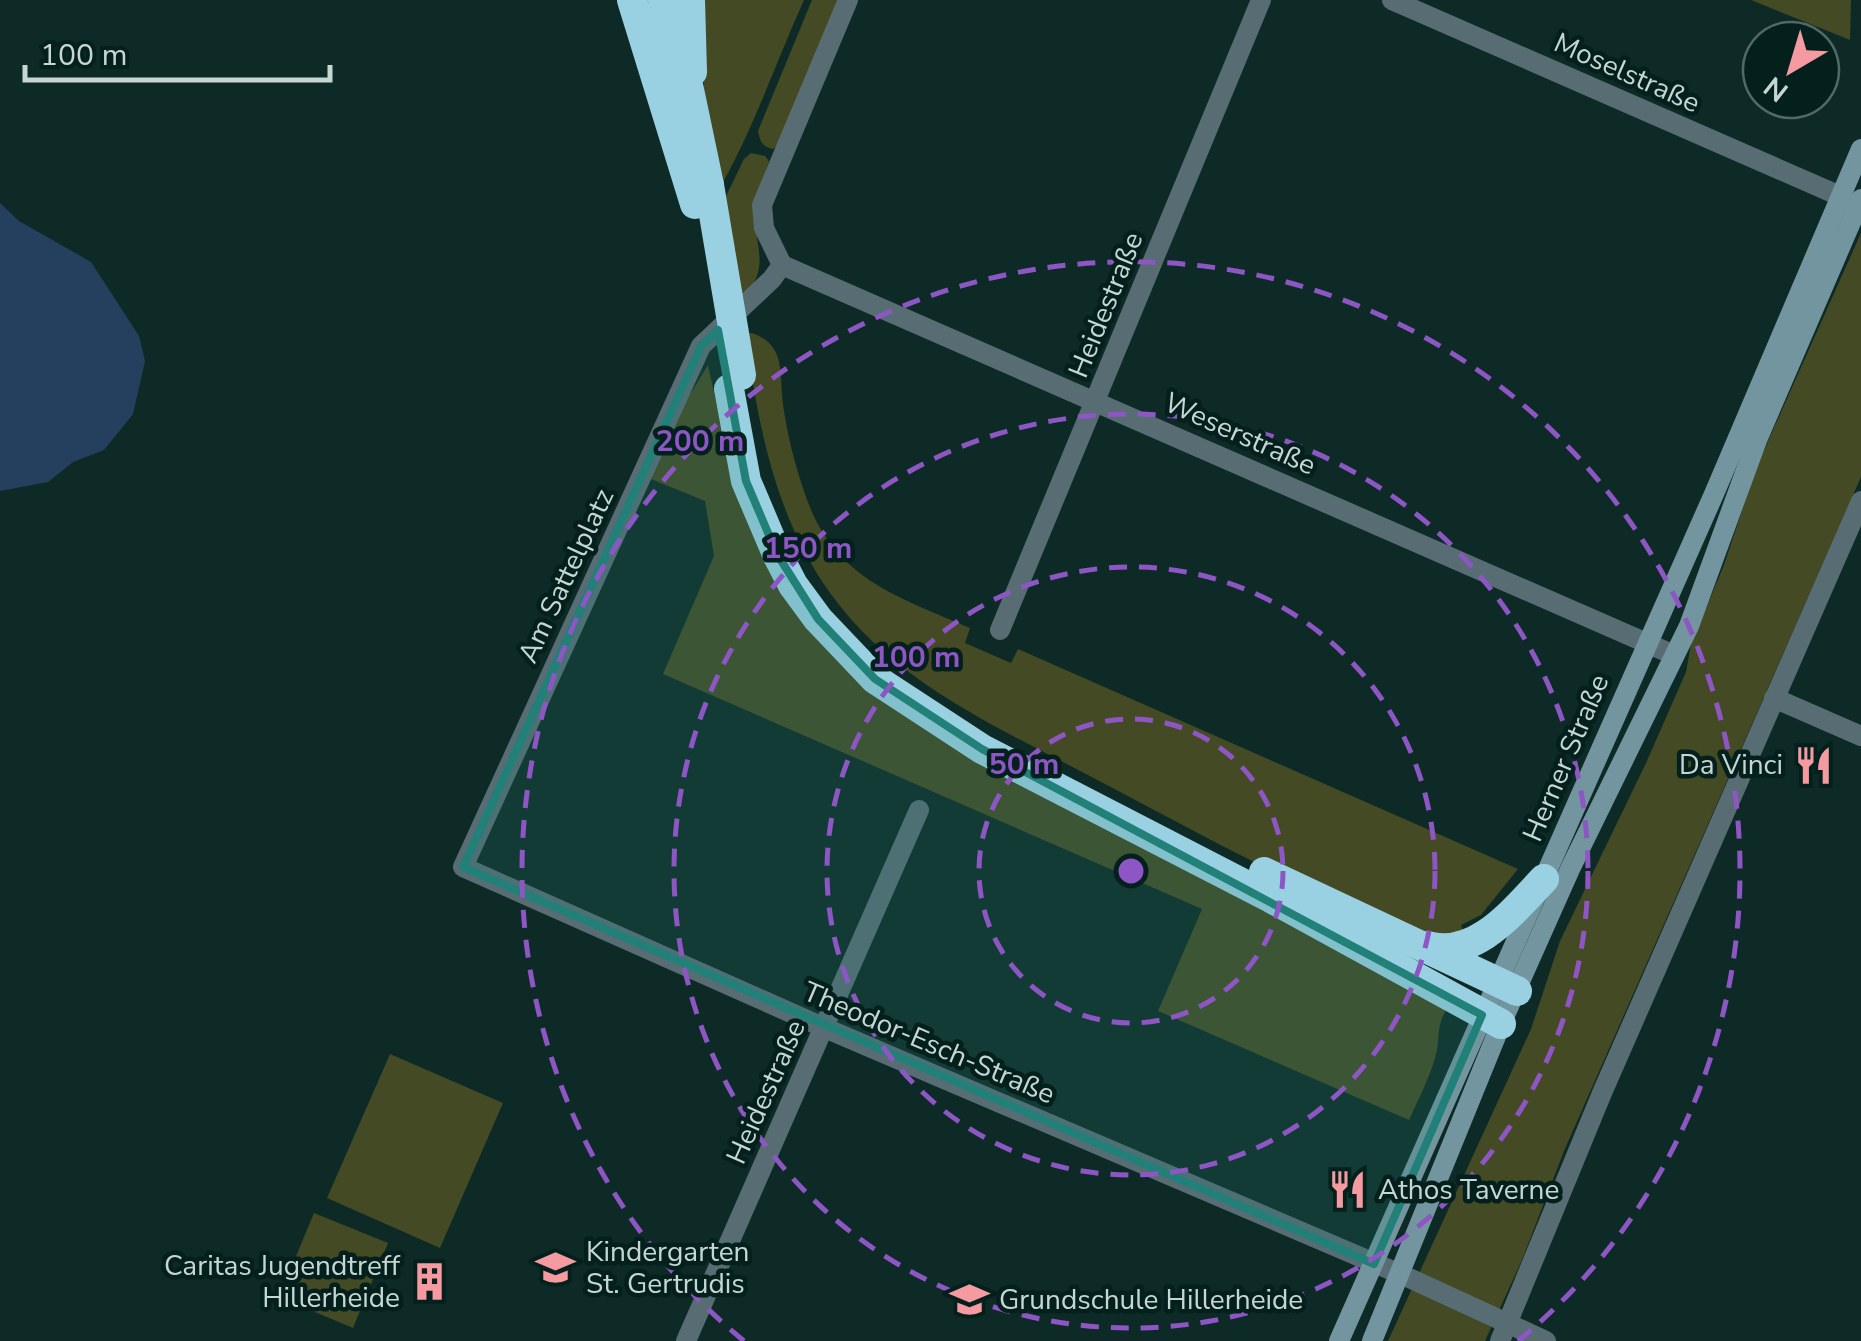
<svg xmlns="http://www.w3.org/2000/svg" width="1861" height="1341" viewBox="0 0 1861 1341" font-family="'Nunito Sans',sans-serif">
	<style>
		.green { fill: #434a24 }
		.water { fill: #25405e }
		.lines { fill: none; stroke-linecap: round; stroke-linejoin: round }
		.minor { stroke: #576c73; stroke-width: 20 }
		.secondary { stroke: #72959f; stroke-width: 20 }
		.motorway { stroke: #9ad1e2; stroke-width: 30 }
		.motorway-bridge { stroke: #9ad1e2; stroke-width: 30 }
		.marked { fill: #218078; fill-opacity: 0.2; stroke: #218078; stroke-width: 8; stroke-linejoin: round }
		.ring { fill: none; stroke: #8e56c4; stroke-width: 5; stroke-dasharray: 18 12 }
		.labels { text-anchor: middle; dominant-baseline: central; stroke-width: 9; stroke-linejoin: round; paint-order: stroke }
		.street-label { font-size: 28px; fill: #c6d6d3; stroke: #04201d }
		.poi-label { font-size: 28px; fill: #c6d6d3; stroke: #04201d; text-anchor: start }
		.centre { fill: #8e56c4; stroke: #04201d; stroke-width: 5 }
		.ring-label { font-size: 30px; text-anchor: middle; font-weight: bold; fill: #8e56c4; stroke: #04201d; stroke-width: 9; stroke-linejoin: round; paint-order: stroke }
	</style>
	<rect width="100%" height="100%" fill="#0e2a26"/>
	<g class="green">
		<path d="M703,0H804C776,62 755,125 722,184L704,90Z"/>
		<path d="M812,0H838L780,144L773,149C762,147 760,141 758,131Z"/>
		<polygon points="1751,0 1851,0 1850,40"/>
		<path d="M751,153L765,156L769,161C764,177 757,190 755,207C753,245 773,267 742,299L724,200L744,159Z"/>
		<polygon points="1861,233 1861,477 1564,1151 1522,1260 1485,1341 1388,1341 1531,1029 1560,941 1646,763 1686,672 1691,644 1724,565 1756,468"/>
		<path d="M752,333C764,337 774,345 778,358C782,372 781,390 783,404C787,434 795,465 805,494C833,578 896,596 970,628L965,643L1011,663L1018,649L1518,869L1481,915L1461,925L1466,939L1447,942C1396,922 1342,904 1293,881C1222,847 1153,809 1084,773C993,725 896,682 833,597C776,520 758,428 746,334Z"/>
		<path d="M708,365L730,467L825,647L1446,1010C1435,1029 1441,1039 1435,1058C1429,1079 1418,1100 1409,1120L1158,1011L1202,909L663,674L714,556L705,501L651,479L686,401Z"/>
		<polygon points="390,1054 503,1103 440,1248 327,1198"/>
		<polygon points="314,1213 388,1243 353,1328 279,1297"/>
	</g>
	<polygon class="water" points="0,203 19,221 91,262 139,336 145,361 133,414 104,450 73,462 48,482 0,491"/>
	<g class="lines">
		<g class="minor">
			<polyline points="1392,0 1840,196 1853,209"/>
			<polyline points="782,265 772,279 701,346 463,867 825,1028 1407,1277 1546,1341"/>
			<polyline points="782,265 1674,655"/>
			<polyline points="782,265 764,228 762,205 848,0"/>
			<polyline points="1000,630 1261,0"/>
			<polyline points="1774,698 1861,736"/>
			<polyline points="686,1341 919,810"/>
			<polyline points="1500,1341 1602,1093 1861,501"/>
		</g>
		<g class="secondary">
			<polyline points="1339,1341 1714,494 1861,149"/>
			<polyline points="1372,1341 1501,1024 1571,867 1689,626 1757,440 1861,199"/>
		</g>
		<g class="motorway">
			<polyline points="632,0 695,204"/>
			<polyline points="663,0 681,100"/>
			<polyline points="690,0 692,72"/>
			<polyline points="687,80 709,185"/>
			<polyline points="729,389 746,481 777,554 793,585 818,619 875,679 982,749 1271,898 1501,1024"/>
			<polyline points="1264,872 1517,991"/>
			<path d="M1427,946C1476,960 1514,910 1544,879"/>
		</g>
		<polyline class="motorway-bridge" points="709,185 741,375"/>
	</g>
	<path class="marked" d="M718,330L746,481L777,554L818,619L875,679L982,749L1482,1015L1374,1264L463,867L701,346Z"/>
	<g class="ring">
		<circle cx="1131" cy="871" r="152"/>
		<circle cx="1131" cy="871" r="304"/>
		<circle cx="1131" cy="871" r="457"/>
		<path d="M744 1341A609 609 0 1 1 1518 1341"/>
	</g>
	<defs>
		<symbol id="restaurant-bare" viewBox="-9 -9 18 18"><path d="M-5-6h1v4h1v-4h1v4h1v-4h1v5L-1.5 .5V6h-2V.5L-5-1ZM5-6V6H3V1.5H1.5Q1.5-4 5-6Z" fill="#f49aa0" stroke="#04201d" stroke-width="2.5" paint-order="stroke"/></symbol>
		<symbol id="school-bare" viewBox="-9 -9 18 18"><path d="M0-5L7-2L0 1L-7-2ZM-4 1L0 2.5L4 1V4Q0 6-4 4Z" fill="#f49aa0" stroke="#04201d" stroke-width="2.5" paint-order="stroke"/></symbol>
		<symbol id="building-bare" viewBox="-9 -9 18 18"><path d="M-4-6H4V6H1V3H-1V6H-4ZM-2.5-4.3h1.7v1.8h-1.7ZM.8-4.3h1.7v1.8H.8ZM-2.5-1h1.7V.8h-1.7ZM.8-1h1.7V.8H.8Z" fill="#f49aa0" stroke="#04201d" stroke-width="2.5" paint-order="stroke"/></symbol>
	</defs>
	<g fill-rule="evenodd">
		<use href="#restaurant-bare" x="1786" y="738" width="55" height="55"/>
		<use href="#restaurant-bare" x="1320" y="1162" width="55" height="55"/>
		<use href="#school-bare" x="528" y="1240" width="55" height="55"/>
		<use href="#building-bare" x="402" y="1254" width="55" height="55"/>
		<use href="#school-bare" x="942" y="1272" width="55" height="55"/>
	</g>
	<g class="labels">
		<g class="street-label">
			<text transform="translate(1627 73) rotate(24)">Moselstraße</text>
			<text transform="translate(1106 305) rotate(-68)">Heidestraße</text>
			<text transform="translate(1240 434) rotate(24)">Weserstraße</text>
			<text transform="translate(566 576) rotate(-65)">Am Sattelplatz</text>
			<text transform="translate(1566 758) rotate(-67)">Herner Straße</text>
			<text transform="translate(929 1043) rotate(23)">Theodor-Esch-Straße</text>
			<text transform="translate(766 1092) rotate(-66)">Heidestraße</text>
		</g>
		<g class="poi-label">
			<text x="1783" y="765" text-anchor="end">Da Vinci</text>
			<text x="1378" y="1190">Athos Taverne</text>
			<text x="586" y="1252">Kindergarten<tspan x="586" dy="32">St. Gertrudis</tspan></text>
			<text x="400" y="1266" text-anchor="end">Caritas Jugendtreff<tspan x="400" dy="32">Hillerheide</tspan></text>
			<text x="999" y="1300">Grundschule Hillerheide</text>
		</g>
	</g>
	<circle cx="1131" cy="871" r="15" class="centre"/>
	<g class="ring-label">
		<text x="700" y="451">200 m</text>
		<text x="808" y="558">150 m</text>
		<text x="916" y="667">100 m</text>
		<text x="1024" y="774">50 m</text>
	</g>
	<g transform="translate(1791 70) rotate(218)"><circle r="48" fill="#04201d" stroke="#526966" stroke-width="2.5"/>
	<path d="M0-8L18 38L0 25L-18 38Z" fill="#f49aa0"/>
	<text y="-15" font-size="28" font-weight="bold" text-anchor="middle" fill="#c6d6d3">N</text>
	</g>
	<path d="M25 65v15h305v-15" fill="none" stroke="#c6d6d3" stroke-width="5"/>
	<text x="40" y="65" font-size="30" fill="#c6d6d3" stroke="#04201d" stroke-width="8" paint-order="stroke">100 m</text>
</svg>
